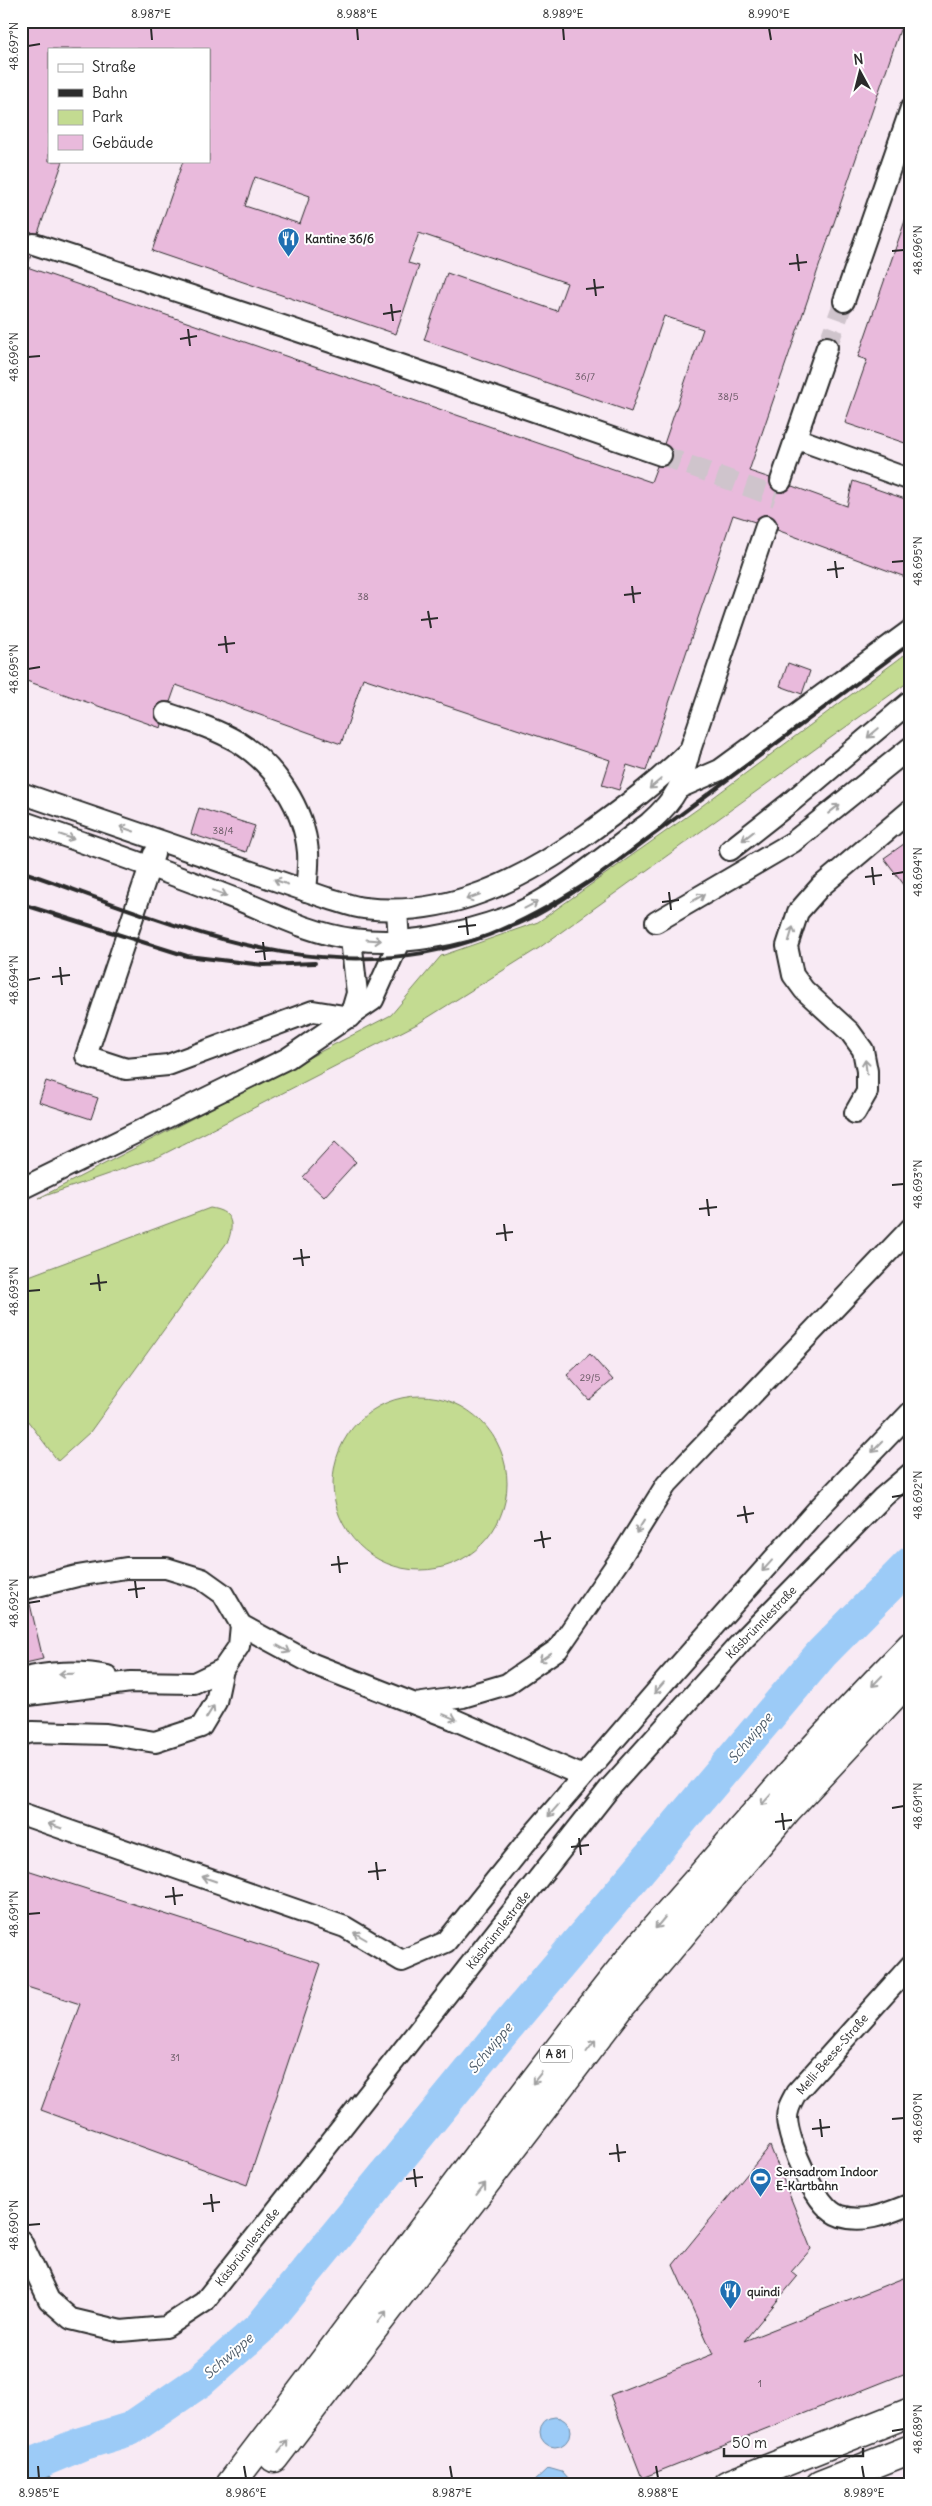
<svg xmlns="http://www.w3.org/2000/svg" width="932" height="2506" viewBox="0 0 932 2506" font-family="Delius,sans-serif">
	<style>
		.green { fill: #c3db91; stroke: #77835e }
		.water { fill: #9ccbf7; stroke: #6f8ba5 }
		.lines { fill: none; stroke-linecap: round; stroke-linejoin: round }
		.stream { stroke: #6f8ba5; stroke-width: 5.5 }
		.river { stroke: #9ccbf7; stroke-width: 34 }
		.building { fill: #e9badc; stroke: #2b2b2b; fill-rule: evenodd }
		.street-tunnel { stroke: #cfc4cc; stroke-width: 20; stroke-dasharray: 20 10; stroke-linecap: butt }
		.street-casing { stroke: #2b2b2b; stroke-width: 24 }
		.secondary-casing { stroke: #2b2b2b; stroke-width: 31 }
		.highway-casing { stroke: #2b2b2b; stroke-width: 31 }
		.street { stroke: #fff; stroke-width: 20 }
		.secondary { stroke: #fff; stroke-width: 28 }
		.highway { stroke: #fff; stroke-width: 28 }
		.rail { stroke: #2b2b2b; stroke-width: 4 }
		.oneway { stroke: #a0a0a0 }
		.ticks { fill: none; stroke: #2b2b2b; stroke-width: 2 }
		.labels { text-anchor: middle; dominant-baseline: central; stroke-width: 4; stroke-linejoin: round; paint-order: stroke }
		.number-label { font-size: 10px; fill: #5a4f57 }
		.shield { fill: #fff; stroke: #6b6b6b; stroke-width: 1 }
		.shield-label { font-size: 11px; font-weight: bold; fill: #2b2b2b }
		.poi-label { font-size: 12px; font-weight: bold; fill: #2b2b2b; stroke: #fff; text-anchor: start }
		.street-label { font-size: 12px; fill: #2b2b2b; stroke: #fff }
		.water-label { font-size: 14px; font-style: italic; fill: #4d5b68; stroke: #fff }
		.neatline { fill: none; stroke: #2b2b2b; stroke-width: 2 }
		.ticks-label { font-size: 12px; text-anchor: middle; fill: #2b2b2b }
	</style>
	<rect width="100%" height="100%" fill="#f8eaf4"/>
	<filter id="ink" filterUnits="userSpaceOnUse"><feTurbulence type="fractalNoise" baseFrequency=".02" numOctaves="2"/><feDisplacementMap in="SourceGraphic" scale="10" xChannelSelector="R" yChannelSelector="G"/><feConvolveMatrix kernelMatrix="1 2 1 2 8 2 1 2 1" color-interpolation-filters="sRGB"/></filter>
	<g filter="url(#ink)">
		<g class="green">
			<polygon points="907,653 911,657 911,680 539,948 419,1023 160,1156 39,1198 391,1015 441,956 538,922 699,808"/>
			<path d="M210,1208C231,1211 235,1222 228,1241L90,1432L58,1461L21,1412V1279Z"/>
			<circle cx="420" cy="1483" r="87"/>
		</g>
		<g class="water">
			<circle cx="555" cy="2432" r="15"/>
			<polygon points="548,2468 562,2472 569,2480 568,2485 530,2485"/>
		</g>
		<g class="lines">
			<polyline class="stream" points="39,2463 52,2485"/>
			<polyline class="river" points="21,2469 81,2444 130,2429 200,2381 261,2327 500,2035 822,1653 911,1563"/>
		</g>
		<g class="building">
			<path d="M21,21H903L749,471L770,478L772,488L777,492H784L792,486L847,506L853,481L911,501V579L777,530V523L770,515H763L755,522L733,515L646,771L627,765L619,790L602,785L610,760L363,678L341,744L176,685L170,702H163L155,709V716L162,724L161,728L21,679ZM49,49H209V161H183L152,251L396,334L419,266L408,263L419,233L567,283L557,311L447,273L424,340L631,412L664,316L703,329L664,444L672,452V459L664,466H657L651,482L27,267L31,255L23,247V240L31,233H38L63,161H49ZM255,177L310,196L300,224L245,206Z"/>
			<polygon points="908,212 911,212 911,445 845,423 867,360 858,357"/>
			<polygon points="788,663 810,671 802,694 780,686"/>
			<polygon points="199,808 255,826 246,852 191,834"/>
			<polygon points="911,839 911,894 884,858"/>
			<polygon points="46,1081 98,1098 91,1119 39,1102"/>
			<polygon points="335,1142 356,1162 324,1197 303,1177"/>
			<polygon points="590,1354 613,1380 589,1400 567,1375"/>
			<polygon points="29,1600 43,1659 21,1664 21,1602"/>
			<polygon points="21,1868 321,1964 247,2185 41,2110 80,2004 21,1985"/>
			<polygon points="770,2146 811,2249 791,2272 797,2277 744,2341 911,2275 911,2371 642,2478 610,2395 713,2354 673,2265"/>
		</g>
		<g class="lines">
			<g class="street-tunnel">
				<polyline points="827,347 844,301"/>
				<polyline points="661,455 776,497"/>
			</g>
			<defs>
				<g id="street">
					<polyline points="34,244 401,365 661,455"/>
					<polyline points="844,301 911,108"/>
					<polyline points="795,438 911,480"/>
					<polyline points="781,481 827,347"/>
					<path d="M166,713C190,721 216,729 238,742C275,765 304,808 308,852C309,865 307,878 306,891"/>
					<polyline points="681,787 720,770 911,630"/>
					<path d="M21,793L327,898C339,901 352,907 364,908C448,918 520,881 587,834C623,808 658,782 690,750"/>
					<path d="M21,821C91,845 161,870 231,897C270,912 311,934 352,939C406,946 457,935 508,917C554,900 609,852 649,823C678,797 681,786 690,750L766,526"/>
					<polyline points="730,850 791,802 911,701"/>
					<polyline points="154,854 86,1056 126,1069 168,1065 313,1011 350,1017 357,993 351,939"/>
					<polyline points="656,922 793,842 911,747"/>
					<polyline points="855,1113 867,1092 867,1071 863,1050 850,1032 804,990 793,975 787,946 798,912 820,887 911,810"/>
					<polyline points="21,1189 288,1058 373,1000 399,942 397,910"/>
					<polyline points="21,1590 77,1576 126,1568 166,1568 202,1579 223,1594 241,1625 239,1646 223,1669 194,1683 131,1682 21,1696"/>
					<polyline points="241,1625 313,1664 453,1719 583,1776"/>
					<path d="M21,1679C47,1672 81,1670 107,1676"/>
					<polyline points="416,1704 463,1697 507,1684 558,1649 620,1559 666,1485 911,1228"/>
					<polyline points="21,1735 32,1732 106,1734 155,1742 201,1727 216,1702 223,1669"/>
					<polyline points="21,1814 345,1927 402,1961 446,1942 523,1846 666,1680 818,1509 911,1412"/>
					<path d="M911,1965L796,2093C792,2101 787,2108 787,2118C788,2142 816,2209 840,2216C865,2224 888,2213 911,2204"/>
					<polyline points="21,2241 49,2300 71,2319 121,2331 166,2327 204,2302 609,1789 743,1640 883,1497 911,1473"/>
				</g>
				<g id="secondary">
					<polyline points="727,2485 911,2412"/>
					<polyline points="820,2485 911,2449"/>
				</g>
				<g id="highway">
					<polyline points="274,2458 622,2005 787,1810 911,1677"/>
					<path d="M230,2485C365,2310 493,2130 631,1957C654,1929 678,1902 702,1875C769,1796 838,1720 911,1646"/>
				</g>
			</defs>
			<use href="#street" class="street-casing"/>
			<use href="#secondary" class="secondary-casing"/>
			<use href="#highway" class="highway-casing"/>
			<use href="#street" class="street"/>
			<use href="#secondary" class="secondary"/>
			<use href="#highway" class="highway"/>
			<g class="rail">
				<path d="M21,871C175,924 325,997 489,935C528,920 563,899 598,876L911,643"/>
				<polyline points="28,906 187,956 263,965 315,963"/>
			</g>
		</g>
		<defs><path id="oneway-shaft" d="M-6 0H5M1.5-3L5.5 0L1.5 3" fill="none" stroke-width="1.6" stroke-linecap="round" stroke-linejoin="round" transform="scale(1.25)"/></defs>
		<g class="oneway">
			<use href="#oneway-shaft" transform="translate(873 733) rotate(140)"/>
			<use href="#oneway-shaft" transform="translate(655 784) rotate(140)"/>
			<use href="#oneway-shaft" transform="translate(834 809) rotate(-38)"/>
			<use href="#oneway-shaft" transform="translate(127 829) rotate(-161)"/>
			<use href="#oneway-shaft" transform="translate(748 836) rotate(142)"/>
			<use href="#oneway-shaft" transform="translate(67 837) rotate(19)"/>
			<use href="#oneway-shaft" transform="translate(281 882) rotate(-161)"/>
			<use href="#oneway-shaft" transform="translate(220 893) rotate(21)"/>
			<use href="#oneway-shaft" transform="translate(473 897) rotate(160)"/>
			<use href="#oneway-shaft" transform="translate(698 898) rotate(-30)"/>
			<use href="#oneway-shaft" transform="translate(531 905) rotate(-28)"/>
			<use href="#oneway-shaft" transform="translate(791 934) rotate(-73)"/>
			<use href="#oneway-shaft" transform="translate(374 940) rotate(4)"/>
			<use href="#oneway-shaft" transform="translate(866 1067) rotate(-97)"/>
			<use href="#oneway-shaft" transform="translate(877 1447) rotate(134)"/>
			<use href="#oneway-shaft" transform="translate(640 1527) rotate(122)"/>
			<use href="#oneway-shaft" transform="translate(767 1566) rotate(132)"/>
			<use href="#oneway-shaft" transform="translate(284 1649) rotate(29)"/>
			<use href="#oneway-shaft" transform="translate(545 1657) rotate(145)"/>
			<use href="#oneway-shaft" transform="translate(66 1674) rotate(179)"/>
			<use href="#oneway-shaft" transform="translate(877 1681) rotate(134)"/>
			<use href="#oneway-shaft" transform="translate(659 1688) rotate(131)"/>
			<use href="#oneway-shaft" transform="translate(210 1712) rotate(-58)"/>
			<use href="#oneway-shaft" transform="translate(450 1717) rotate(22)"/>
			<use href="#oneway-shaft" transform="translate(766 1800) rotate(132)"/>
			<use href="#oneway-shaft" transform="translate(553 1811) rotate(131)"/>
			<use href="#oneway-shaft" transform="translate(55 1826) rotate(-161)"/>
			<use href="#oneway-shaft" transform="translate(209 1879) rotate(-161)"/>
			<use href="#oneway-shaft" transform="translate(660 1923) rotate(130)"/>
			<use href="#oneway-shaft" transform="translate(360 1936) rotate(-150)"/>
			<use href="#oneway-shaft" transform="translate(591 2046) rotate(-53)"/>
			<use href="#oneway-shaft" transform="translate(537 2078) rotate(128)"/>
			<use href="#oneway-shaft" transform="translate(481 2189) rotate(-52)"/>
			<use href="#oneway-shaft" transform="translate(382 2317) rotate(-53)"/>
			<use href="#oneway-shaft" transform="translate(283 2446) rotate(-52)"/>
		</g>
	</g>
	<path class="ticks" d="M151,28L152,40M357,28L358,40M563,28L564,40M769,28L771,40M28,46L40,44M892,251L904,250M797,254L799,271M789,264L807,262M594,279L596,296M586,289L604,287M391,304L393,321M383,314L401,311M188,329L190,346M180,339L197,336M28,357L40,356M835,561L837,578M892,562L904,561M827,570L844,568M632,586L634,603M624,595L641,593M428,611L431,628M421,620L438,618M225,636L227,653M218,645L235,643M28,669L40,667M872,867L874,885M892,874L904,872M865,877L882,875M669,892L671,910M662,902L679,900M466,917L468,935M458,927L476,925M263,942L265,960M255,952L273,950M60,967L62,985M52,977L70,975M28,980L40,978M892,1185L904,1184M707,1199L709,1216M699,1209L717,1207M504,1224L506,1241M496,1234L513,1232M301,1249L303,1266M293,1259L310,1257M98,1274L100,1291M90,1284L107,1282M28,1291L40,1290M892,1497L904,1495M744,1506L747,1523M737,1516L754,1513M541,1531L544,1548M534,1541L551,1538M338,1556L340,1573M331,1565L348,1563M135,1581L137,1598M128,1590L145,1588M28,1603L40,1601M892,1808L904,1806M782,1813L784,1830M775,1822L792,1820M579,1838L581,1855M571,1847L589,1845M376,1862L378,1880M368,1872L386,1870M173,1887L175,1905M165,1897L183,1895M28,1914L40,1913M820,2119L822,2137M892,2119L904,2118M812,2129L830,2127M617,2144L619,2162M609,2154L626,2152M414,2169L416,2187M406,2179L423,2177M211,2194L213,2212M203,2204L220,2202M28,2225L40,2224M892,2431L904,2429M38,2466L39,2478M244,2466L246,2478M450,2466L452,2478M656,2466L658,2478M862,2466L864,2478"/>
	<defs>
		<symbol id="restaurant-pin" viewBox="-11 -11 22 30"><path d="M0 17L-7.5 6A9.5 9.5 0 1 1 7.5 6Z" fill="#1f6fb2" stroke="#fff"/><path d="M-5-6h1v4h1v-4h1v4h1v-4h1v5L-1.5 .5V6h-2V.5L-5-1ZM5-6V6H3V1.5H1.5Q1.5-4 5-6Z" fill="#fff"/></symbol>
		<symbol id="stadium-pin" viewBox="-11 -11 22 30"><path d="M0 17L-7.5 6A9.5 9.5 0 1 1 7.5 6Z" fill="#1f6fb2" stroke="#fff"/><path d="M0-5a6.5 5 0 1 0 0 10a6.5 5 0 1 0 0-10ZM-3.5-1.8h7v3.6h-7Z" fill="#fff"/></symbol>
	</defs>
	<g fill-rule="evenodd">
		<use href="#restaurant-pin" x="276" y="226" width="25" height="34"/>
		<use href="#stadium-pin" x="748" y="2166" width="25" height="34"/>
		<use href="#restaurant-pin" x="718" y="2278" width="25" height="34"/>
	</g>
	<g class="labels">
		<g class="number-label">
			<text x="585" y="376">36/7</text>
			<text x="728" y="396">38/5</text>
			<text x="363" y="596">38</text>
			<text x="223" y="830">38/4</text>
			<text x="590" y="1377">29/5</text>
			<text x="175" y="2057">31</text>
			<text x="760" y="2383">1</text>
		</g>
		<rect class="shield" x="540" y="2045.5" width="32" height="17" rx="4"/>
		<g class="shield-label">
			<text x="556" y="2054">A 81</text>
		</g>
		<g class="poi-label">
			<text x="305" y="238">Kantine 36/6</text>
			<text x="776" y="2171">Sensadrom Indoor<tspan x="776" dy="14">E-Kartbahn</tspan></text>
			<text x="747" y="2291">quindi</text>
		</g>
		<g class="street-label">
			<text transform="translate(761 1622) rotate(-46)">Käsbrünnlestraße</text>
			<text transform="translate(498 1930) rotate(-52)">Käsbrünnlestraße</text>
			<text transform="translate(832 2054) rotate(-49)">Melli-Beese-Straße</text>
			<text transform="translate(247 2247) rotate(-52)">Käsbrünnlestraße</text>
		</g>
		<g class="water-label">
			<text transform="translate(750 1738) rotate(-50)">Schwippe</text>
			<text transform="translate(490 2048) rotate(-50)">Schwippe</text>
			<text transform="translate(228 2356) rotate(-41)">Schwippe</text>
		</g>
	</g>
	<rect width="932" height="2506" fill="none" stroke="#fff" stroke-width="55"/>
	<rect x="48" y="48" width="162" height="115" fill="#ffffff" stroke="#aaaaaa"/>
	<rect x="58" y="64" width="25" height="8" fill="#ffffff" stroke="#aaaaaa"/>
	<text x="92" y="72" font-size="15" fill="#2b2b2b">Straße</text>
	<rect x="58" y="89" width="25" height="8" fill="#2b2b2b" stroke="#aaaaaa"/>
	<text x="92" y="98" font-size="15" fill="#2b2b2b">Bahn</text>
	<rect x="58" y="110" width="25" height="15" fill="#c3db91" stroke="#aaaaaa"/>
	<text x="92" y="122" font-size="15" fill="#2b2b2b">Park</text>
	<rect x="58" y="135" width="25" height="15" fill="#e9badc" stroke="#aaaaaa"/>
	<text x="92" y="148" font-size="15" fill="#2b2b2b">Gebäude</text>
	<g transform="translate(860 72) rotate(353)" stroke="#ffffff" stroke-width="4" paint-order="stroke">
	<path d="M0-4L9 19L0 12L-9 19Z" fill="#2b2b2b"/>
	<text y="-8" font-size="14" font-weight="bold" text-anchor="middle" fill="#2b2b2b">N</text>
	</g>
	<path d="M724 2448v8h139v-8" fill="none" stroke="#2b2b2b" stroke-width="2.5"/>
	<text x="732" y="2448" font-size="15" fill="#2b2b2b" stroke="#ffffff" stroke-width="4" paint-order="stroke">50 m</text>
	<rect x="28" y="28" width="876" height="2450" class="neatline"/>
	<g class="ticks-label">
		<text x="151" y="18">8.987°E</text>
		<text x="357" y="18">8.988°E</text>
		<text x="563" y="18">8.989°E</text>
		<text x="769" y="18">8.990°E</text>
		<text transform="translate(14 46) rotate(-90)" y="4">48.697°N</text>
		<text transform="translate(918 250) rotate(-90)" y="4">48.696°N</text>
		<text transform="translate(14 357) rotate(-90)" y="4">48.696°N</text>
		<text transform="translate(918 561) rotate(-90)" y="4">48.695°N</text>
		<text transform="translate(14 669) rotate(-90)" y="4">48.695°N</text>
		<text transform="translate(918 872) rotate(-90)" y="4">48.694°N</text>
		<text transform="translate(14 980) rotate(-90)" y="4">48.694°N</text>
		<text transform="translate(918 1184) rotate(-90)" y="4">48.693°N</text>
		<text transform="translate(14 1291) rotate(-90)" y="4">48.693°N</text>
		<text transform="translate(918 1495) rotate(-90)" y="4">48.692°N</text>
		<text transform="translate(14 1603) rotate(-90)" y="4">48.692°N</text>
		<text transform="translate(918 1806) rotate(-90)" y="4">48.691°N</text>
		<text transform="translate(14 1914) rotate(-90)" y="4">48.691°N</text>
		<text transform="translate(918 2118) rotate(-90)" y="4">48.690°N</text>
		<text transform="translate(14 2225) rotate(-90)" y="4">48.690°N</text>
		<text transform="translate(918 2429) rotate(-90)" y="4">48.689°N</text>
		<text x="39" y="2497">8.985°E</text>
		<text x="246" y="2497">8.986°E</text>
		<text x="452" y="2497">8.987°E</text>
		<text x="658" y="2497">8.988°E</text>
		<text x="864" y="2497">8.989°E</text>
	</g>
</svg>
